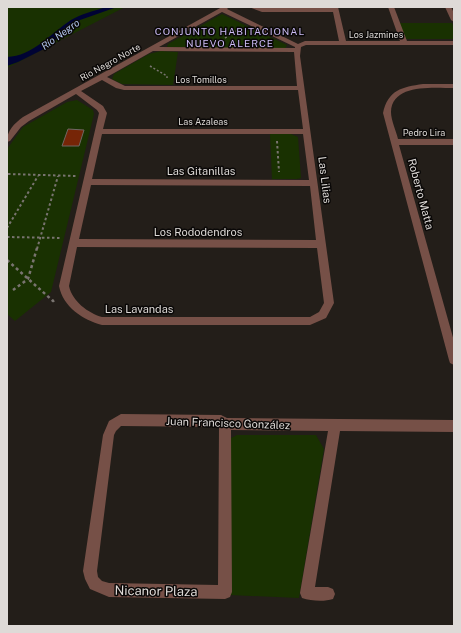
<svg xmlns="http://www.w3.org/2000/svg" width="461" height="633" viewBox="0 0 461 633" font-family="'Public Sans',sans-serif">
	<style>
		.green { fill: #193101 }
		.water { fill: #000334 }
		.building { fill: #762507; stroke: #6f6764 }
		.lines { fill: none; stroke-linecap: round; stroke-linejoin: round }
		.path-far2 { stroke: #797470; stroke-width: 1.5; stroke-dasharray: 2 2; stroke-linecap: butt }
		.path-far1 { stroke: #797470; stroke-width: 2; stroke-dasharray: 2.5 2.5; stroke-linecap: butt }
		.path { stroke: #797470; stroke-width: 2.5; stroke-dasharray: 3 3; stroke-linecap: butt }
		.minor { fill: #765047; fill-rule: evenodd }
		.labels { text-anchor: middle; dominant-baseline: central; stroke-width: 3; stroke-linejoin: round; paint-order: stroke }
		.far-street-label { font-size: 9px; fill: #dedad7; stroke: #0a0807 }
		.far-neighbourhood-label { font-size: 10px; letter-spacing: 1px; fill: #cbbbf4; stroke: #0a0807 }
		.far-water-label { font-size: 10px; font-style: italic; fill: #b2c6ee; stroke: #0a0807 }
		.street-label { font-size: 11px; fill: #dedad7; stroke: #0a0807 }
		.near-street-label { font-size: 13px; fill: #dedad7; stroke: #0a0807 }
	</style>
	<rect width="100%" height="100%" fill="#231e19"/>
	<g class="green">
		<polygon points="7,7 125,7 7,68"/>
		<polygon points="222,14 287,45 285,49 167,47 168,44"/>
		<polygon points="399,23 452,23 454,28 454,39 407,39 404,38"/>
		<polygon points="161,51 178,52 173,85 122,84 112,79 114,74 149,54"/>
		<polygon points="77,100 93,110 94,114 51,292 15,321 7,314 7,149 23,127 67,102"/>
		<polygon points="270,134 291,134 298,137 301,178 297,179 272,179"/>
		<polygon points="237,435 316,435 324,449 299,598 230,595 229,443 231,438"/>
	</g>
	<path class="water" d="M106,7H117L80,20L70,32L55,40L46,48L18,62L7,66V57C33,56 50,34 71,20C81,14 94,11 106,7Z"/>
	<polygon class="building" points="68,129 84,130 79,146 62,146"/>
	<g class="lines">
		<g class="path-far2">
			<polyline points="225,38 238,30"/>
			<polyline points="150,66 167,76 167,78"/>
		</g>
		<g class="path-far1">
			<polyline points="277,141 279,172"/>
			<polyline points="8,174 76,176"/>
			<polyline points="7,228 38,176"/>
			<polyline points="7,237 62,238"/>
			<polyline points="37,249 58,176"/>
		</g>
		<g class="path">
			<polyline points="7,260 53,301 56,300"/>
			<polyline points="13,290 28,279 37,248"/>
		</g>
		<g class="minor">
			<path d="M222,7H229L227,9L298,44L305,41H339L333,12H262L249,7H338L346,41H400L388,7H394L407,41H454V45H306L301,47L300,56L334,303L326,318L310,325H102C83,320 63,307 59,286L99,113L97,110L76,94L29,121L21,127L10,141L7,142C7,130 14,124 23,117ZM222,12L295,47V48L159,47ZM153,51L294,52L297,86H125L107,77ZM102,80L116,88L124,90H298L303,129H103L107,113L103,106L81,91ZM102,134H303L309,180L92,179ZM91,185L310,186L316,240L79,239ZM77,247L317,248L324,303L319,312L310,317H102C88,313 72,301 69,286Z"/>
			<polygon points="445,7 451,7 454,13 454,22 451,20"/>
			<path d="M423,84H454V88C434,88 392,83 391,112C391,120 396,131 398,139H454V145H399L454,341V365L450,363L449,360L383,113C388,90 402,87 423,84Z"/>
			<path d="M121,414L221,415L227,418L454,420V432L340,431L315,587H328L333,589L335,594L333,599C324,602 311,601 302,598L300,593L328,431L231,430L232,592L230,597L225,599L109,597L90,589L85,579L83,571L103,435L109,421ZM121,426L219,427L218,585L109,583L102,581L98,577L97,571L114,435L116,431Z"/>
		</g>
	</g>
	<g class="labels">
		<g class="far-street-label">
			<text x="376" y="34">Los Jazmines</text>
			<text transform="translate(110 62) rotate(-29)">Rio Negro Norte</text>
			<text x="201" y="79">Los Tomillos</text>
			<text x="203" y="121">Las Azaleas</text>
			<text x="424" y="132">Pedro Lira</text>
		</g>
		<g class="far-neighbourhood-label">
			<text x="230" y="31">CONJUNTO HABITACIONAL<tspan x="230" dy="12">NUEVO ALERCE</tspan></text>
		</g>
		<g class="far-water-label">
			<text transform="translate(60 34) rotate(-36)">Río Negro</text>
		</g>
		<g class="street-label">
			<text x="201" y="171">Las Gitanillas</text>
			<text transform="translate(325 180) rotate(83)">Las Lilias</text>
			<text transform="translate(421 194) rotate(75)">Roberto Matta</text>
			<text x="198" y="232">Los Rododendros</text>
			<text x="139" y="309">Las Lavandas</text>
			<text transform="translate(228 423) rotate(2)">Juan Francisco González</text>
		</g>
		<g class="near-street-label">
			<text transform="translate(156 591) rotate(1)">Nicanor Plaza</text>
		</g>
	</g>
	<rect width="461" height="633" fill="none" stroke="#dedad7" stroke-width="16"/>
</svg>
